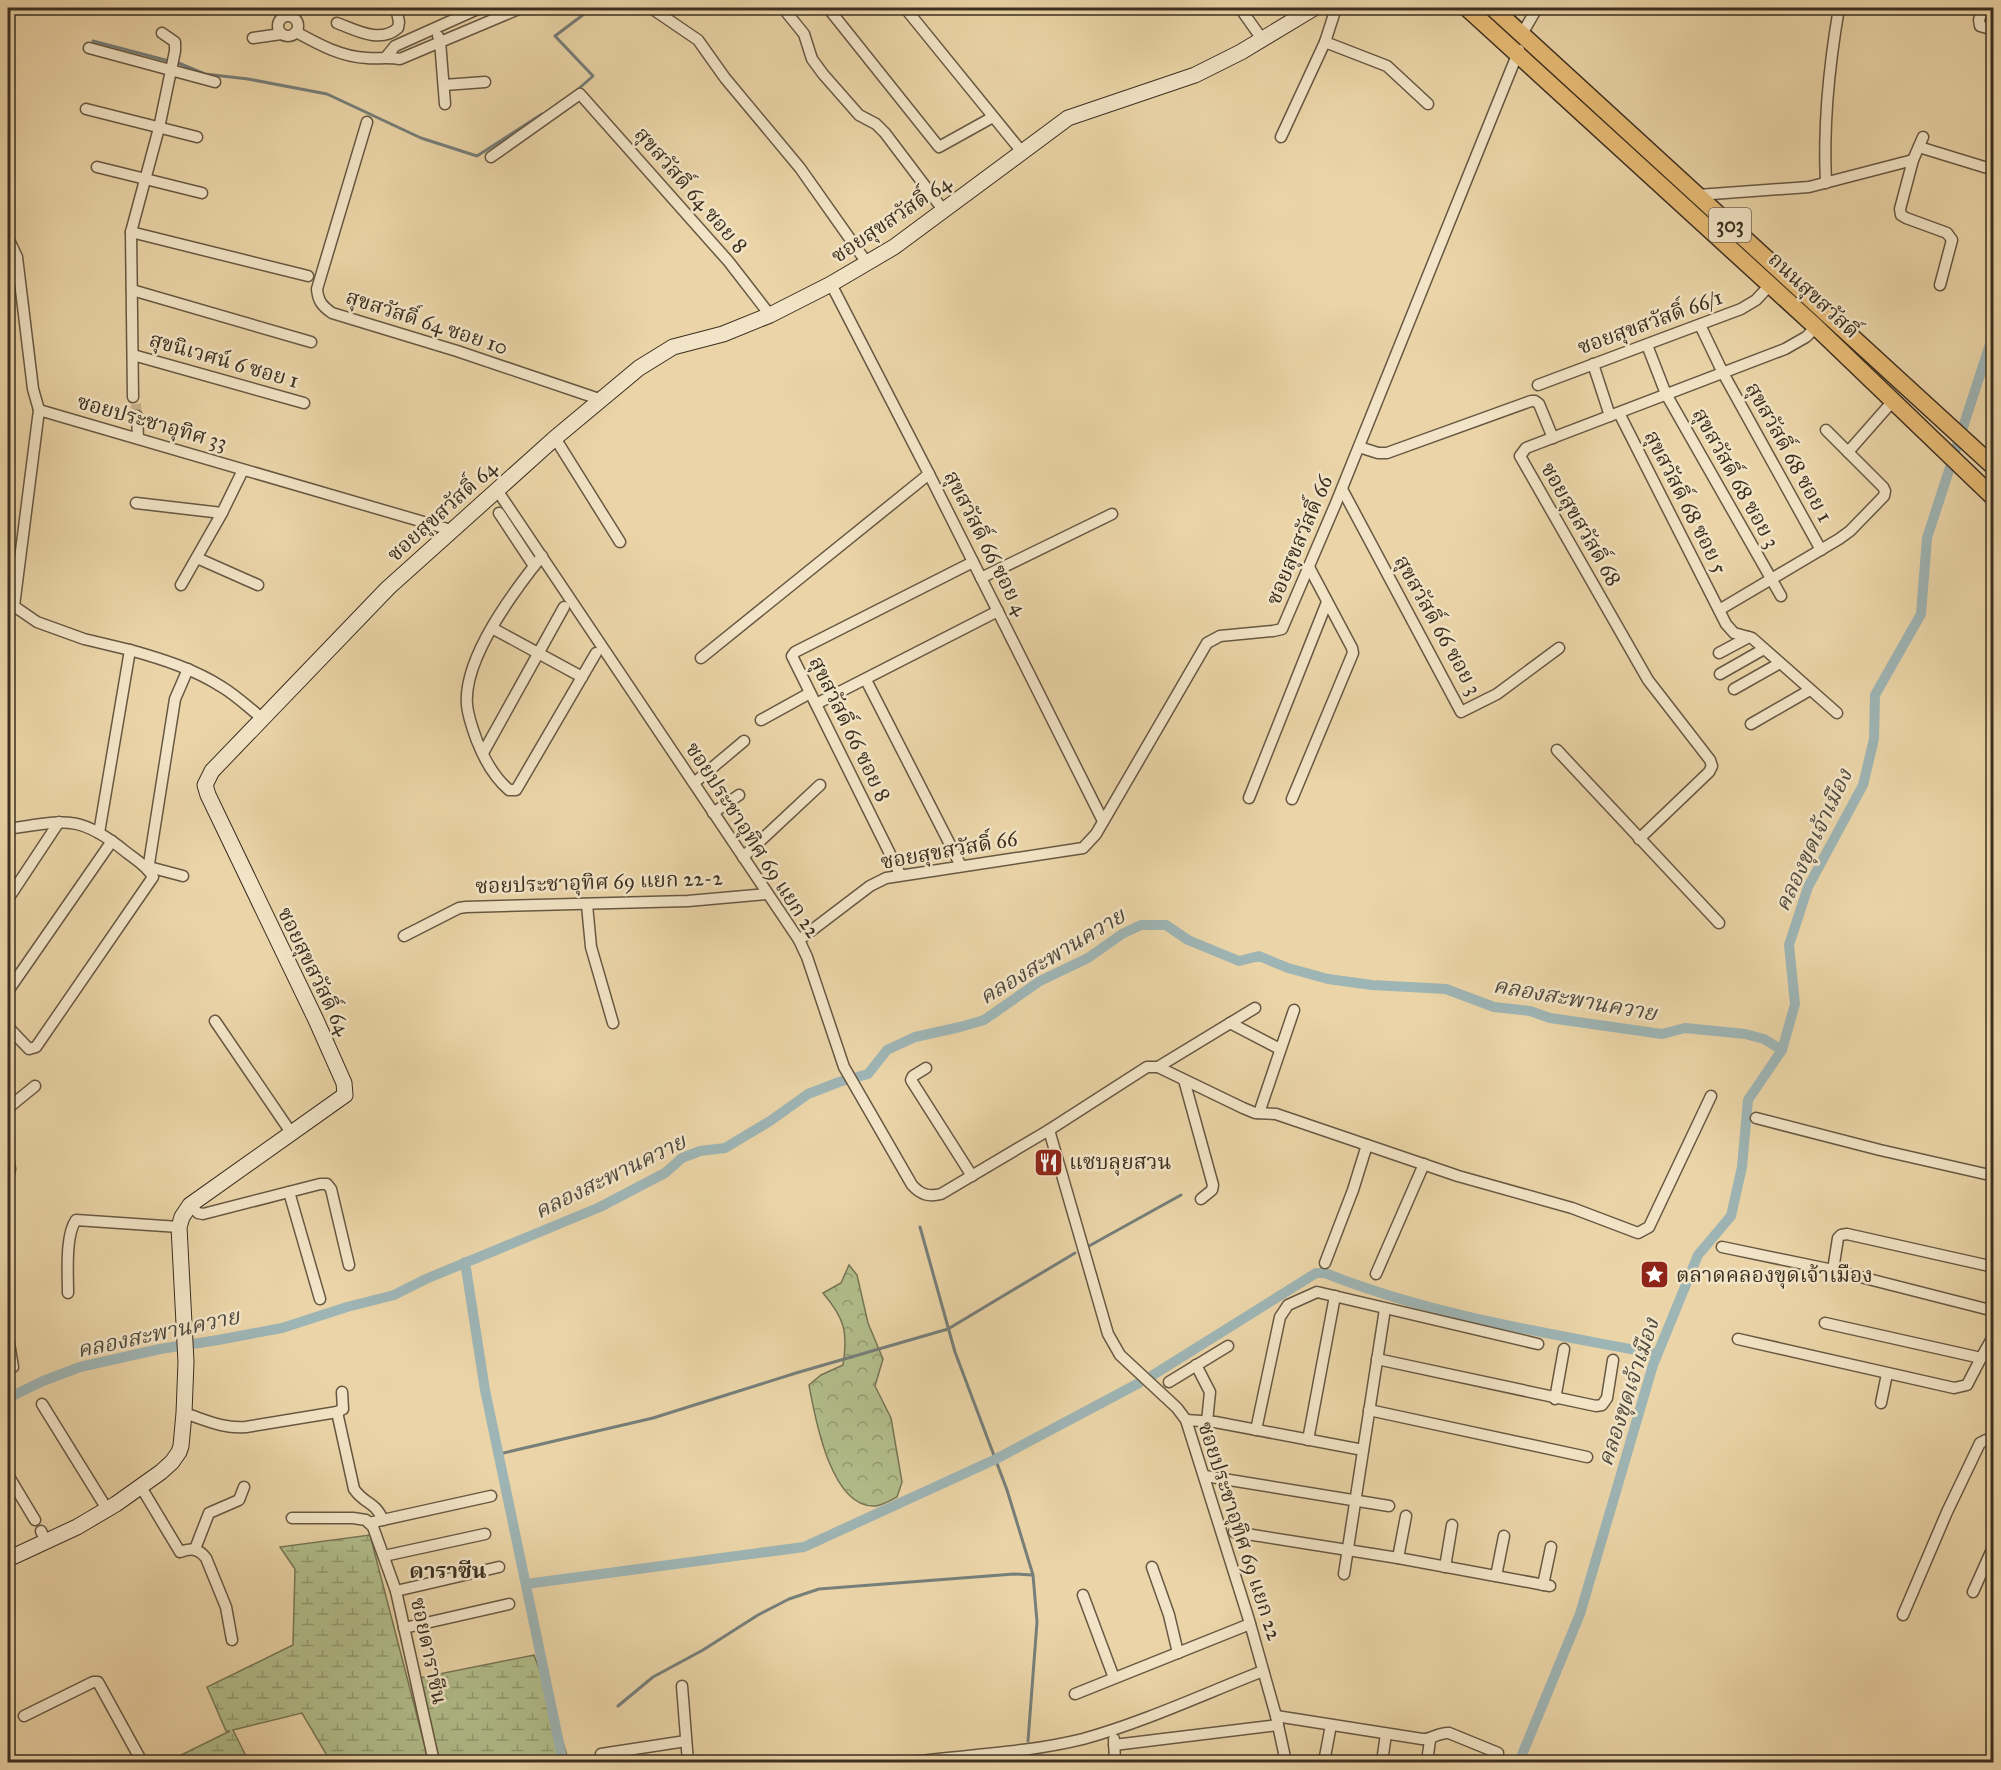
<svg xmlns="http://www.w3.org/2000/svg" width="2001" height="1770" viewBox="0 0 2001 1770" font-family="'IM FELL Great Primer','Noto Serif Thai',serif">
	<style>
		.forest { fill: url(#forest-crowns); stroke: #767656; stroke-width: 1.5 }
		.wetland { fill: url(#wetland-marsh); stroke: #767656; stroke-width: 1.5 }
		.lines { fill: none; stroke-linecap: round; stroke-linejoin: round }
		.stream { stroke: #767f7a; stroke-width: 3 }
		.canal { stroke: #9eb5b5; stroke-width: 10 }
		.street-tunnel { stroke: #c8b48d; stroke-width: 10; stroke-dasharray: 10 5; stroke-linecap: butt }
		.street-casing { stroke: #675843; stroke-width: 13 }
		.secondary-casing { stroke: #3b2f21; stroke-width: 17 }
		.primary-casing { stroke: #3b2f21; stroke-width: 19 }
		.street { stroke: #f2e4c6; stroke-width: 10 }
		.secondary { stroke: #f2e4c6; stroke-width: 15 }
		.primary { stroke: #e6ba74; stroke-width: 16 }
		.labels { text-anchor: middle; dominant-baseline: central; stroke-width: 5; stroke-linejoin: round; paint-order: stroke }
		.shield { fill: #f2e4c6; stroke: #726552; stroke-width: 1.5 }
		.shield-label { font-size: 20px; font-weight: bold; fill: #3b2f21 }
		.street-label { font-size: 21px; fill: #3b2f21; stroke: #f2e4c6 }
		.poi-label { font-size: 21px; fill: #3b2f21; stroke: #f2e4c6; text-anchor: start }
		.water-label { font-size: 22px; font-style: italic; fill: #4f4a3f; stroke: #f2e4c6 }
		.neighbourhood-label { font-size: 22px; font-weight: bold; fill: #3b2f21; stroke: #f2e4c6 }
	</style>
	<defs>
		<pattern id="forest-crowns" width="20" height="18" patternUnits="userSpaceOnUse" patternTransform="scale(1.5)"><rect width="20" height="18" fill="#b2be8c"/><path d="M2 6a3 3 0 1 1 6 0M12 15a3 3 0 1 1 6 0" fill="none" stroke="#929b72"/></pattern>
		<pattern id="wetland-marsh" width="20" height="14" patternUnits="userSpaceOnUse" patternTransform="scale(1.5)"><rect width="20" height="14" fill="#b2be8c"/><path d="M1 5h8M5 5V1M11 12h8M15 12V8" fill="none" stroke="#929b72"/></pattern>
	</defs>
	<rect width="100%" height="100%" fill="#ebd5a8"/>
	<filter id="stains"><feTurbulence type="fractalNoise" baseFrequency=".00333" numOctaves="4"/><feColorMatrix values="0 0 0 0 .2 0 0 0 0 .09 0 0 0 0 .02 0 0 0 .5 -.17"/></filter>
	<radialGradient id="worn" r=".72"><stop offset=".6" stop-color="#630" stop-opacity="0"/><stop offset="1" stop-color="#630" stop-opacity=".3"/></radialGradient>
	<path class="forest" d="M849,1265L857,1275L868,1323L883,1359L875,1386L891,1418L902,1482L897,1497C891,1500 883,1505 876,1506C831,1509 815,1418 809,1385L821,1375L843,1365C848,1332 845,1319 823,1293L841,1283Z"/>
	<g class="wetland">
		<polygon points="370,1535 429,1762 334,1762 329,1759 302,1713 233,1730 249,1762 167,1762 230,1731 226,1731 207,1687 293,1645 295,1569 280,1547"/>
		<polygon points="534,1655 547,1690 569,1762 439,1762 419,1678"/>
	</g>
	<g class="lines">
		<g class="stream">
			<polyline points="93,41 169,61"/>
			<polyline points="176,62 205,74 248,79 327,94 421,138 477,156 542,114"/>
			<polyline points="575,92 593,76 555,36 592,8"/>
			<polyline points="920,1227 955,1352 1007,1490 1033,1575 1037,1622 1028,1741"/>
			<polyline points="1089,1246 1181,1195"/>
			<polyline points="499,1454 653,1418 796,1373 948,1329 1075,1253"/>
			<polyline points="618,1706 653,1677 703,1650 758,1615 789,1599 819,1589 1014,1574 1032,1575"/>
		</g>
		<g class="canal">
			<polyline points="465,1262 485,1390 563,1762"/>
			<path d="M1153,1375L1316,1273H1325C1430,1315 1546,1333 1657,1354"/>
			<polyline points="8,1398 43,1381 80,1367 160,1349 218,1340 282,1328 347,1307 394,1295 426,1279 600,1207 665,1173 682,1158 700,1151 725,1148 770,1121 808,1094 839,1082 868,1074 887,1050 915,1037 960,1027 984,1020 1040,981 1088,958 1122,934 1141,925 1166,925 1188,940 1239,961 1259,956 1288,968 1328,979 1372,985 1446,989 1494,1007 1530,1011 1550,1018 1662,1034 1685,1028 1745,1034 1764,1039 1782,1050"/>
			<polyline points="526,1584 804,1547 996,1459 1139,1383"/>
			<polyline points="1519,1762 1580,1614 1653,1365 1698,1255 1731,1216 1742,1167 1748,1100 1782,1050 1795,1004 1789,945 1808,887 1863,785 1874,739 1875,695 1921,614 1927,538 1994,332"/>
		</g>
		<polyline class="street-tunnel" points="136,404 137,416"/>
		<defs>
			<g id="street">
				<polyline points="783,8 804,34 812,59 823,74 859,115 876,124 885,133 944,211"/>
				<polyline points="828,8 939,147 993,117"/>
				<polyline points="905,8 1022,152"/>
				<polyline points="1169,8 1170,8"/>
				<polyline points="1240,8 1262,39"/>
				<polyline points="1336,8 1325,42 1387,66 1428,104"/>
				<polyline points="1983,8 1979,20 1980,26 1994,30"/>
				<polyline points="654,10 698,40 725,78 800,168 867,263"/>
				<circle cx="288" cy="26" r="10"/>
				<path d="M337,23C356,30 380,44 398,28L399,22L396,8"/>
				<path d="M296,32C318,44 341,57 367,58C378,59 388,57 400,59L521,8"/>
				<polyline points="1522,34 1537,8"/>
				<polyline points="438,36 440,41 445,104"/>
				<polyline points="253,38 281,34"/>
				<polyline points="89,48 215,82"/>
				<polyline points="386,57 395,46 480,8"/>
				<polyline points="444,85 485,82"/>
				<polyline points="86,109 197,137"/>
				<path d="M367,122L317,289C318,301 322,306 332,313L457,351L602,400"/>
				<polyline points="1281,137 1325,42"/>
				<polyline points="1923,137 1913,160 1900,209 1901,215 1906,218 1947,233 1952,240 1940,285"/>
				<polyline points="1919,147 1994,170"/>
				<polyline points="491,157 580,94 729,262 770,315"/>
				<polyline points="97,167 202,193"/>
				<path d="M1826,183C1823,124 1829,66 1839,8"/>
				<polyline points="1698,195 1809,187 1913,160"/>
				<polyline points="131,232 308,276"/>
				<polyline points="8,238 17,257 33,389 39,410"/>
				<polyline points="831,284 929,474 1103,821"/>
				<polyline points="132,290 311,342"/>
				<polyline points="1700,325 1723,373 1821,550"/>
				<polyline points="1647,345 1666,394 1781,596"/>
				<polyline points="133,355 304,403"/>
				<polyline points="1593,364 1610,416"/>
				<polyline points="1538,385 1741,309 1756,300 1770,285"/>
				<polyline points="133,397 131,232 159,128 175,51 175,42 162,33"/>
				<polyline points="1619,413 1726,624 1734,633 1752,638 1837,713"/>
				<polyline points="137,416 138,438"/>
				<polyline points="555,438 620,542"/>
				<polyline points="1359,447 1378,453 1387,453 1531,401 1535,401 1539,404 1553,438"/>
				<polyline points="1848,452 1892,402"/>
				<polyline points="1342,489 1461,712 1497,694 1559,648"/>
				<path d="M497,490L799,940L807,957L844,1067L912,1185C921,1195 929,1197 941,1194L1049,1130L1108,1334L1120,1355L1177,1408L1186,1420L1249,1620L1276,1716L1286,1762"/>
				<polyline points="136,503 222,513"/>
				<polyline points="499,513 534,566"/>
				<path d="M542,556C514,591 463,658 467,705C468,717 473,730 477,741C484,759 494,777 509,790H516L519,785L596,653"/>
				<polyline points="197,558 258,585"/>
				<polyline points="981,578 1112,514"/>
				<polyline points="181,585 222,513 243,470"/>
				<polyline points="8,602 37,622 84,639 130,650"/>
				<polyline points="14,606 39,410 451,530"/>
				<polyline points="1719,610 1839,539 1850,531 1884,496 1885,491 1883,487 1826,430"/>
				<polyline points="492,628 582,677"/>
				<polyline points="1719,653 1749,637"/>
				<polyline points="701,658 929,474"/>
				<polyline points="1720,674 1764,649"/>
				<polyline points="866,680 961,866"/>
				<polyline points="1734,689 1780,663"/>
				<polyline points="816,704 998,611"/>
				<polyline points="761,720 810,693"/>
				<polyline points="1751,724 1810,690"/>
				<polyline points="1557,750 1719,923"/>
				<polyline points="483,753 564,607"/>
				<polyline points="694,783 744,741"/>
				<polyline points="1249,798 1327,602"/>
				<polyline points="1292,799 1353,653 1352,648 1309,567"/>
				<polyline points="713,813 739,795"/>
				<path d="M8,829C64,821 78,813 126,852C135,859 148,867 153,877L36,1047L29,1049L8,1027"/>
				<path d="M99,833L130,650C162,659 194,669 222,687C237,696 249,708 263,719"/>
				<polyline points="1639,839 1709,772 1712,766 1710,760 1648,680 1520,456 1526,448 1785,349 1806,337 1816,327"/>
				<polyline points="743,857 820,785"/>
				<polyline points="149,867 183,876"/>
				<polyline points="148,870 175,699 188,669"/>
				<polyline points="900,874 792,656 795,652 973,562"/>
				<polyline points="8,899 59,822"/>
				<polyline points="587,905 591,947 613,1023"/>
				<polyline points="404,936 459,908 466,907 688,901 766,894"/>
				<polyline points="799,940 870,886 886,878 1083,848 1096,834 1207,643 1220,636 1273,631 1282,629 1336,503 1519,50"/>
				<polyline points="8,991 112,841"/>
				<polyline points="215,1021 292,1134"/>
				<polyline points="1230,1023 1280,1049"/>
				<polyline points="1158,1067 1255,1008"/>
				<polyline points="926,1068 913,1076 911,1080 972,1176"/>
				<polyline points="1184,1080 1213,1185 1212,1190 1201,1199"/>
				<polyline points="8,1108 35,1086"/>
				<polyline points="1259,1113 1294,1010"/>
				<polyline points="1756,1118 1880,1150 1994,1176"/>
				<polyline points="1049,1130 1147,1067 1158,1067 1243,1108 1255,1113 1276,1114 1458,1176 1572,1208 1638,1233 1649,1227 1711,1096"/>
				<polyline points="8,1154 10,1169 8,1178"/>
				<polyline points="289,1192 320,1299"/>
				<polyline points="190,1205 198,1213 203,1214 320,1184 327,1184 331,1189 349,1265"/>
				<polyline points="1722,1247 1833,1270 1994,1311"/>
				<polyline points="1325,1263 1353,1190 1367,1145"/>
				<polyline points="1833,1270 1838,1238 1841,1235 1847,1234 1994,1267"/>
				<polyline points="1376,1274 1424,1164"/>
				<path d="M68,1293C68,1275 65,1235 76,1220L179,1227"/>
				<polyline points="1825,1323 1981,1358 1994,1335"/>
				<polyline points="8,1337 13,1367"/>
				<polyline points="1738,1339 1954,1388 1967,1385 1981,1358"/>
				<polyline points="1377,1359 1596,1406 1602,1405 1607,1398 1613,1360"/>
				<polyline points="1196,1365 1210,1392 1207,1422"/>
				<polyline points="1169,1382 1228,1346"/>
				<polyline points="1555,1399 1564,1349"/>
				<polyline points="1881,1403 1887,1374"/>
				<polyline points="42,1404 107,1509"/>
				<polyline points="1369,1410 1587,1457"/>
				<path d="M337,1412L354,1489C365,1505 374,1500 383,1520"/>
				<path d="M184,1413C206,1420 223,1429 246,1427L337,1412L343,1409L342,1392"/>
				<polyline points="1186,1420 1215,1422 1363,1450"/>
				<polyline points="1256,1430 1280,1317 1288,1305 1317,1292 1538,1344"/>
				<polyline points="1308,1440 1335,1296"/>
				<polyline points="8,1475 35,1520"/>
				<polyline points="1205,1476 1389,1506"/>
				<path d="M141,1487L180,1552C191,1548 198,1548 206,1558L226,1607L232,1640"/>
				<polyline points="292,1518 353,1518 366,1520 373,1527 396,1591 434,1762"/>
				<polyline points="369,1523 491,1496"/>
				<polyline points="41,1531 46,1542"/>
				<polyline points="1234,1532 1398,1558 1550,1586"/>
				<polyline points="195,1549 209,1513 239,1500 244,1487"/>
				<polyline points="384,1556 485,1534"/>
				<polyline points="1398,1558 1406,1516"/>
				<polyline points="1152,1567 1169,1615 1178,1653"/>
				<polyline points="1445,1567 1452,1525"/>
				<polyline points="1344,1574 1385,1309"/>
				<polyline points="1496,1576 1504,1536"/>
				<polyline points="1543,1585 1551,1547"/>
				<polyline points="396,1591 499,1567"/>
				<polyline points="1973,1592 1994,1545"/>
				<polyline points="1083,1595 1114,1678"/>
				<polyline points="1903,1615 1947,1512 1980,1443 1986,1440 1994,1440"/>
				<polyline points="404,1628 509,1604"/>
				<polyline points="682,1686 688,1762"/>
				<polyline points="1075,1694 1250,1624"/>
				<polyline points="24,1716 93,1682 98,1682 142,1762"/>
				<path d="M1276,1716L1422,1739C1432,1740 1438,1732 1449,1733L1498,1753"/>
				<polyline points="1114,1739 1115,1762"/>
				<polyline points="1114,1745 1278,1725"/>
				<polyline points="601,1754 686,1741"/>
				<path d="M910,1762C967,1755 1026,1753 1083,1739C1144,1722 1204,1694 1263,1671"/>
				<polyline points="1324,1762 1331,1725"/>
				<polyline points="1382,1762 1386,1734"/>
				<polyline points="1427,1762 1430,1740"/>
			</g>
			<polyline id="secondary" points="8,1559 77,1527 116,1504 161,1472 172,1462 179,1452 181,1446 184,1413 186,1362 179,1227 182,1217 190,1205 345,1095 344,1083 316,1020 208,795 205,785 212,771 388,588 555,438 639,368 673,347 723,334 770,315 831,284 894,247 1068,118 1195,75 1241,52 1314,8"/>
			<g id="primary">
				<polyline points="1467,8 1816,327 1994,498"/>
				<polyline points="1493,8 1994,467"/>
			</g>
		</defs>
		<use href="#street" class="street-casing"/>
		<use href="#secondary" class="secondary-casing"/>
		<use href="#primary" class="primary-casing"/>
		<use href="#street" class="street"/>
		<use href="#secondary" class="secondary"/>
		<use href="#primary" class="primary"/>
	</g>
	<defs>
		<symbol id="restaurant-square" viewBox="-11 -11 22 22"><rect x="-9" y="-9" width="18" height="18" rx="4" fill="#8f2418" stroke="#f2e4c6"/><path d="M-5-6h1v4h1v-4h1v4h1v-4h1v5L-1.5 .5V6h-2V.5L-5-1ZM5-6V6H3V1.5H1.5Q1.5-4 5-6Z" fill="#fff"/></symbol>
		<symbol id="sight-square" viewBox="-11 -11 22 22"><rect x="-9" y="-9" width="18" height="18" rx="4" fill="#8f2418" stroke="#f2e4c6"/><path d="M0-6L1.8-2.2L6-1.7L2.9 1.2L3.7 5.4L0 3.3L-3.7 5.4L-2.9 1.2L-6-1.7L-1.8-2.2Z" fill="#fff"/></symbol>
	</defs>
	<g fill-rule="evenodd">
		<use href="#restaurant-square" x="1032" y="1146" width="33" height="33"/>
		<use href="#sight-square" x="1638" y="1258" width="33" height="33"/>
	</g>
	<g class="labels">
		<rect class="shield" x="1709" y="208" width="42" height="34" rx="4.5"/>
		<g class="shield-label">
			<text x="1730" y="225">303</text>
		</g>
		<g class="street-label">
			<text transform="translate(691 190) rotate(49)">สุขสวัสดิ์ 64 ซอย 8</text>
			<text transform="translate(891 219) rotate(-34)">ซอยสุขสวัสดิ์ 64</text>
			<text transform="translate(1814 295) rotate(43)">ถนนสุขสวัสดิ์</text>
			<text transform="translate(427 322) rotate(18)">สุขสวัสดิ์ 64 ซอย 10</text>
			<text transform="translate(1650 322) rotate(-20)">ซอยสุขสวัสดิ์ 66/1</text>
			<text transform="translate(224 360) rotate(16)">สุขนิเวศน์ 6 ซอย 1</text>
			<text transform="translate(152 422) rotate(16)">ซอยประชาอุทิศ 33</text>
			<text transform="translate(1789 452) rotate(61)">สุขสวัสดิ์ 68 ซอย 1</text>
			<text transform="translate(1736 478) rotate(61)">สุขสวัสดิ์ 68 ซอย 3</text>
			<text transform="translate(1686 502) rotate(63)">สุขสวัสดิ์ 68 ซอย 5</text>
			<text transform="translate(442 511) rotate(-42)">ซอยสุขสวัสดิ์ 64</text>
			<text transform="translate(1581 524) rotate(60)">ซอยสุขสวัสดิ์ 68</text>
			<text transform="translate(1299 540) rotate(-67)">ซอยสุขสวัสดิ์ 66</text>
			<text transform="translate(986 543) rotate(63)">สุขสวัสดิ์ 66 ซอย 4</text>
			<text transform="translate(1438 625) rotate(61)">สุขสวัสดิ์ 66 ซอย 3</text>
			<text transform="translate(850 729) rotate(64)">สุขสวัสดิ์ 66 ซอย 8</text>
			<text transform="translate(753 840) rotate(57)">ซอยประชาอุทิศ 69 แยก 22</text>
			<text transform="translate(949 850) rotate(-10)">ซอยสุขสวัสดิ์ 66</text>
			<text transform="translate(599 882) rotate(-2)">ซอยประชาอุทิศ 69 แยก 22-2</text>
			<text transform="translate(314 971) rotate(64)">ซอยสุขสวัสดิ์ 64</text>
			<text transform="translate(1240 1531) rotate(72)">ซอยประชาอุทิศ 69 แยก 22</text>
			<text transform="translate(429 1651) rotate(78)">ซอยดาราซีน</text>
		</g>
		<g class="poi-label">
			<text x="1069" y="1162">แซบลุยสวน</text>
			<text x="1676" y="1275">ตลาดคลองขุดเจ้าเมือง</text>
		</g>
		<g class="water-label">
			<text transform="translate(1813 840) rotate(-65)">คลองขุดเจ้าเมือง</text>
			<text transform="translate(1052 956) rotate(-31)">คลองสะพานควาย</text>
			<text transform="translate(1575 999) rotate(10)">คลองสะพานควาย</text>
			<text transform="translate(610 1176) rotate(-26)">คลองสะพานควาย</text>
			<text transform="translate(158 1333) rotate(-12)">คลองสะพานควาย</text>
			<text transform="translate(1628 1392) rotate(-72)">คลองขุดเจ้าเมือง</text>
		</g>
		<g class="neighbourhood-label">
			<text x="448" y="1570">ดาราซีน</text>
		</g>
	</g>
	<rect width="2001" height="1770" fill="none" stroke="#ebd5a8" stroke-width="30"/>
	<rect x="9" y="9" width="1983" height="1752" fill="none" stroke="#3b2f21" stroke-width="3"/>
	<rect x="15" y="15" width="1971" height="1740" fill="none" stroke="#3b2f21" stroke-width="1.5"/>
	<rect width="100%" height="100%" filter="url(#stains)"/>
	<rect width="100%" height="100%" fill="url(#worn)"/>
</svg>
